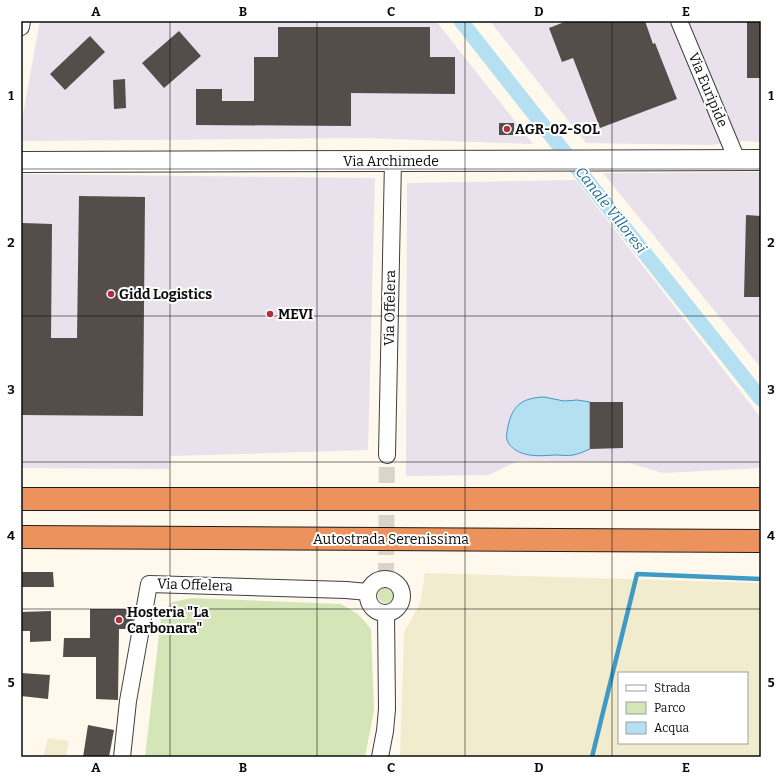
<svg xmlns="http://www.w3.org/2000/svg" width="782" height="778" viewBox="0 0 782 778" font-family="Bitter,serif">
	<style>
		.industrial { fill: #e9e1eb }
		.farmland { fill: #f2ecce; fill-rule: evenodd }
		.green { fill: #d4e6b8 }
		.water { fill: #b4e0f2; stroke: #3f9bc5 }
		.lines { fill: none; stroke-linecap: round; stroke-linejoin: round }
		.stream { stroke: #3f9bc5; stroke-width: 4.5 }
		.canal { stroke: #b4e0f2; stroke-width: 15 }
		.building { fill: #544d49 }
		.minor-tunnel { stroke: #dad5ca; stroke-width: 16; stroke-dasharray: 16 8; stroke-linecap: butt }
		.minor-casing { stroke: #3f3f3f; stroke-width: 18 }
		.tertiary-casing { stroke: #3f3f3f; stroke-width: 22 }
		.motorway-casing { stroke: #1d1d1d; stroke-width: 24 }
		.minor { stroke: #fff; stroke-width: 16 }
		.tertiary { stroke: #fff; stroke-width: 20 }
		.motorway { stroke: #ec925c; stroke-width: 22 }
		.grid { fill: none; stroke: #0c0c0c; stroke-width: 1; stroke-opacity: 0.55 }
		.poi-dot { fill: #b42c3e; stroke: #fff; stroke-width: 1.5 }
		.labels { text-anchor: middle; dominant-baseline: central; stroke-width: 4; stroke-linejoin: round; paint-order: stroke }
		.street-label { font-size: 14px; fill: #0c0c0c; stroke: #fff }
		.poi-label { font-size: 14px; font-weight: bold; fill: #0c0c0c; stroke: #fff; text-anchor: start }
		.water-label { font-size: 15px; font-style: italic; fill: #1d6b97; stroke: #fff }
		.neatline { fill: none; stroke: #0c0c0c; stroke-width: 1.5 }
		.grid-label { font-size: 13px; text-anchor: middle; font-weight: bold; fill: #0c0c0c }
	</style>
	<rect width="100%" height="100%" fill="#fef9ec"/>
	<g class="industrial">
		<polygon points="40,21 436,21 533,144 363,138 21,141 21,125"/>
		<polygon points="490,21 761,21 761,142 743,141 711,145 586,143"/>
		<polygon points="761,172 761,368 603,173"/>
		<polygon points="21,174 375,178 368,450 170,456 169,469 21,468"/>
		<polygon points="576,180 761,418 761,468 663,473 629,463 518,461 489,475 406,476 407,183"/>
	</g>
	<g class="farmland">
		<path d="M425,573L761,583V757H400L404,632L420,604ZM619,673H747V743H619Z"/>
		<polygon points="48,738 69,741 66,757 43,757"/>
	</g>
	<g class="green">
		<circle cx="386" cy="595" r="8"/>
		<polygon points="192,598 341,604 358,614 371,629 374,710 365,757 145,757 161,617 172,602"/>
	</g>
	<path class="water" d="M544,397L564,401L577,400L590,402V449C585,451 579,454 573,455C567,456 561,455 555,455C540,456 520,458 509,444C505,438 507,432 508,426C513,404 523,398 544,397Z"/>
	<g class="lines">
		<polyline class="stream" points="592,757 637,574 761,579"/>
		<path class="canal" d="M461,21C560,148 661,273 761,399"/>
	</g>
	<g class="building">
		<polygon points="567,21 645,21 653,44 655,43 677,99 600,128 573,58 562,62 549,28"/>
		<rect x="747" y="21" width="14" height="57"/>
		<polygon points="278,27 430,27 430,57 455,57 455,94 351,93 351,126 196,125 196,89 222,89 222,101 254,101 254,57 278,57"/>
		<polygon points="179,31 201,56 164,88 142,63"/>
		<polygon points="90,36 105,52 65,90 50,74"/>
		<polygon points="125,79 126,108 114,109 113,80"/>
		<rect x="499" y="123" width="15" height="12"/>
		<polygon points="79,196 145,197 143,416 21,415 22,223 52,224 51,338 77,338"/>
		<polygon points="746,215 761,216 761,297 744,297"/>
		<polygon points="590,402 623,402 623,448 590,449"/>
		<polygon points="21,572 53,572 54,587 21,587"/>
		<polygon points="90,609 135,609 131,629 119,629 118,700 96,699 96,657 63,657 64,638 90,638"/>
		<polygon points="51,611 51,641 30,642 30,631 21,631 21,612"/>
		<polygon points="21,673 50,675 48,699 21,696"/>
		<polygon points="88,725 114,730 109,757 83,757"/>
	</g>
	<g class="lines">
		<polyline class="minor-tunnel" points="386,579 387,455"/>
		<defs>
			<g id="minor">
				<polyline points="679,21 737,160"/>
				<polyline points="21,27 22,21"/>
				<polyline points="387,455 393,161"/>
				<circle cx="385" cy="596" r="17"/>
				<polyline points="122,757 128,701 149,584 346,590 368,592"/>
				<polyline points="380,757 385,731 387,709 386,613"/>
			</g>
			<polyline id="tertiary" points="21,162 761,160"/>
			<g id="motorway">
				<polyline points="21,499 761,499"/>
				<polyline points="21,537 761,541"/>
			</g>
		</defs>
		<use href="#minor" class="minor-casing"/>
		<use href="#tertiary" class="tertiary-casing"/>
		<use href="#motorway" class="motorway-casing"/>
		<use href="#minor" class="minor"/>
		<use href="#tertiary" class="tertiary"/>
		<use href="#motorway" class="motorway"/>
	</g>
	<path class="grid" d="M170,21V757M317,21V757M465,21V757M612,21V757M21,169H761M21,316H761M21,462H761M21,609H761"/>
	<g class="poi-dot">
		<circle cx="507" cy="129" r="4"/>
		<circle cx="111" cy="294" r="4"/>
		<circle cx="270" cy="314" r="4"/>
		<circle cx="119" cy="620" r="4"/>
	</g>
	<g class="labels">
		<g class="street-label">
			<text transform="translate(708 90) rotate(67)">Via Euripide</text>
			<text x="391" y="161">Via Archimede</text>
			<text transform="translate(390 308) rotate(-89)">Via Offelera</text>
			<text x="391" y="539">Autostrada Serenissima</text>
			<text transform="translate(195 585) rotate(2)">Via Offelera</text>
		</g>
		<g class="poi-label">
			<text x="515" y="129">AGR-02-SOL</text>
			<text x="119" y="294">Gidd Logistics</text>
			<text x="278" y="314">MEVI</text>
			<text x="127" y="612">Hosteria "La<tspan x="127" dy="16">Carbonara"</tspan></text>
		</g>
		<g class="water-label">
			<text transform="translate(611 210) rotate(52)">Canale Villoresi</text>
		</g>
	</g>
	<rect width="782" height="778" fill="none" stroke="#ffffff" stroke-width="44"/>
	<rect x="618" y="672" width="130" height="72" fill="#ffffff" stroke="#9e9e9e"/>
	<rect x="626" y="685" width="20" height="6" fill="#ffffff" stroke="#9e9e9e"/>
	<text x="654" y="692" font-size="12" fill="#0c0c0c">Strada</text>
	<rect x="626" y="702" width="20" height="12" fill="#d4e6b8" stroke="#9e9e9e"/>
	<text x="654" y="712" font-size="12" fill="#0c0c0c">Parco</text>
	<rect x="626" y="722" width="20" height="12" fill="#b4e0f2" stroke="#9e9e9e"/>
	<text x="654" y="732" font-size="12" fill="#0c0c0c">Acqua</text>
	<rect x="22" y="22" width="738" height="734" class="neatline"/>
	<g class="grid-label">
		<text x="96" y="16">A</text>
		<text x="243" y="16">B</text>
		<text x="391" y="16">C</text>
		<text x="539" y="16">D</text>
		<text x="686" y="16">E</text>
		<text x="11" y="100">1</text>
		<text x="771" y="100">1</text>
		<text x="11" y="247">2</text>
		<text x="771" y="247">2</text>
		<text x="11" y="394">3</text>
		<text x="771" y="394">3</text>
		<text x="11" y="540">4</text>
		<text x="771" y="540">4</text>
		<text x="11" y="687">5</text>
		<text x="771" y="687">5</text>
		<text x="96" y="772">A</text>
		<text x="243" y="772">B</text>
		<text x="391" y="772">C</text>
		<text x="539" y="772">D</text>
		<text x="686" y="772">E</text>
	</g>
</svg>
